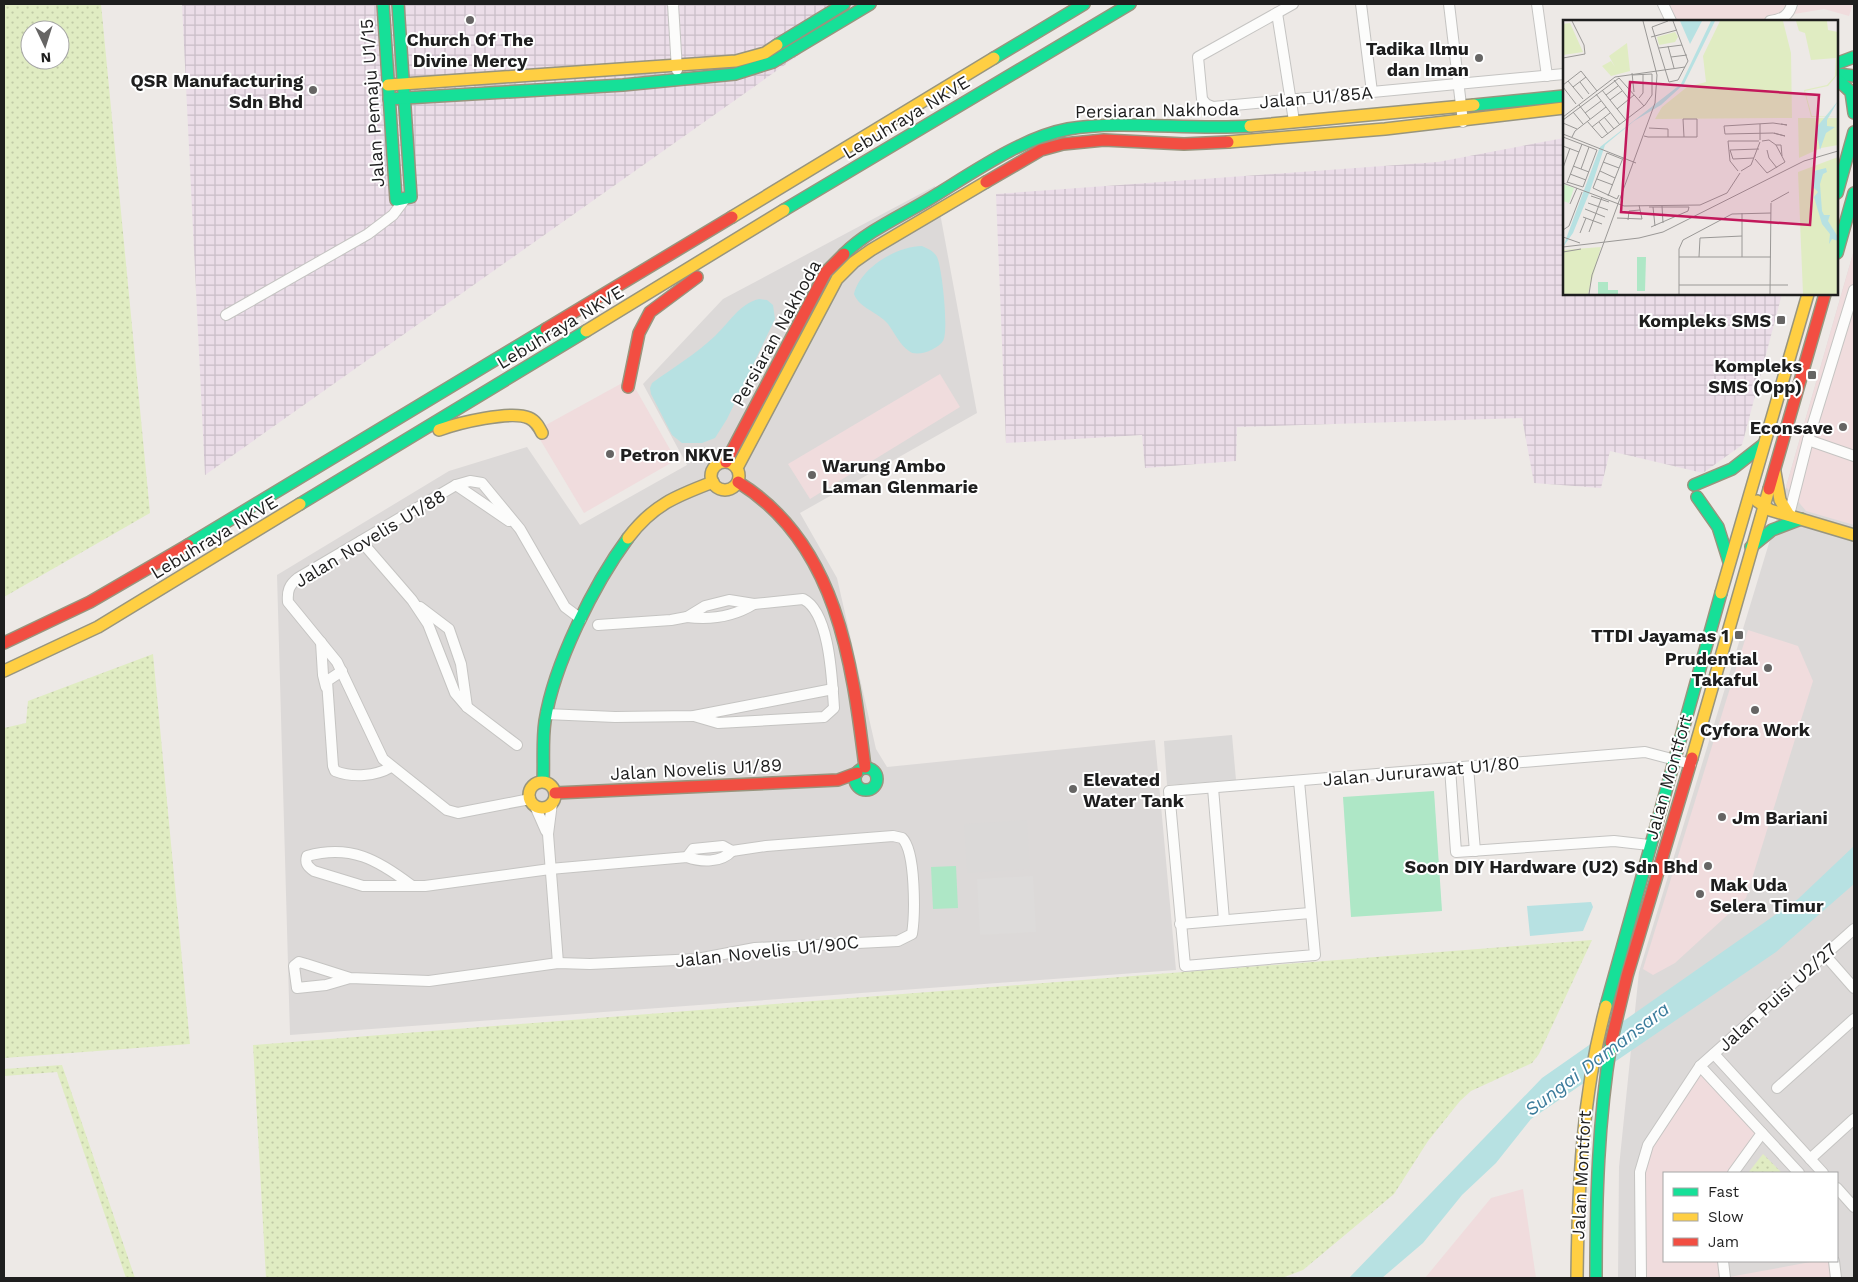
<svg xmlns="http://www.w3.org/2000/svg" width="1858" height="1282" viewBox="0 0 1858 1282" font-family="'Work Sans',sans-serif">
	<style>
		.residential { fill: #dcd9d8; fill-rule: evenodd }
		.commercial { fill: #f0dcdd }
		.industrial { fill: url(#industrial-grid) }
		.religious { fill: #dbd9d8 }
		.grass { fill: url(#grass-dots); fill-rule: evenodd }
		.pitch { fill: #aee7c6 }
		.parking { fill: #dddbda }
		.water { fill: #b7e1e2 }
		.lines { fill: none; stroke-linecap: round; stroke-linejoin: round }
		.street-casing { stroke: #c5c4c2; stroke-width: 12 }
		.fast-casing { stroke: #98957e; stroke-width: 14 }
		.slow-casing { stroke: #98957e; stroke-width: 14 }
		.jam-casing { stroke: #98957e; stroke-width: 14 }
		.street { stroke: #fcfcfb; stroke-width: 10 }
		.fast { stroke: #16e098; stroke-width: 11 }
		.slow { stroke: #ffcf43; stroke-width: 11 }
		.jam { stroke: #f24e42; stroke-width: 11 }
		.poi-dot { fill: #666564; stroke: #fff; stroke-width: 2 }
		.labels { text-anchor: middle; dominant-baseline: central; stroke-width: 4; stroke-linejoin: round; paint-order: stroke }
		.poi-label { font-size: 18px; font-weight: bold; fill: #1e1e1e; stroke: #fff; text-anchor: end }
		.street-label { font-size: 18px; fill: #1e1e1e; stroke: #fff }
		.water-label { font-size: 19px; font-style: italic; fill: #3c7c9c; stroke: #fff }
		.inset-road { fill: none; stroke: #9a9896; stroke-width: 1 }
		.view { fill: #c2185b; fill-opacity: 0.15; stroke: #c2185b; stroke-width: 2.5 }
		.inset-edge { fill: none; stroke: #1e1e1e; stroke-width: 2.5 }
	</style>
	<defs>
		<pattern id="industrial-grid" width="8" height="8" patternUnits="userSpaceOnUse" patternTransform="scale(1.25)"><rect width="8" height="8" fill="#ebdde8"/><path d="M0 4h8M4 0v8" fill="none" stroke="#c9bdc7"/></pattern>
		<pattern id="grass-dots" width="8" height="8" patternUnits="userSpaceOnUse" patternTransform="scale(1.25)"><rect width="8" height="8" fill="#e0ecc2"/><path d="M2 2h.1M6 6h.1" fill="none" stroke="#c0caa6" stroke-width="1.8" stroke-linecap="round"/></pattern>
	</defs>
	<rect width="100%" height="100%" fill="#ede9e6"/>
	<g class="residential">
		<polygon points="935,186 977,413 800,513 837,578 876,749 887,767 1155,740 1176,970 290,1035 277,575 449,471 527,447 580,525 687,465 643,384 723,299"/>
		<path d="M1854,250V1278H1618L1619,1167L1639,972L1786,487ZM1664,1173H1837V1261H1664Z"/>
	</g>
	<g class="commercial">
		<polygon points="1668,4 1853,4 1849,16 1824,9 1753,21 1675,21"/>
		<polygon points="1854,250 1854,525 1806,511 1786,487"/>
		<polygon points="940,374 960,407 810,499 788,464"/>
		<polygon points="624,382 634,386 676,460 584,513 535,431"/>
		<polygon points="1748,630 1798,646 1813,681 1746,898 1675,963 1653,975 1643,969"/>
		<polygon points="1700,1071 1758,1133 1730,1173 1664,1173 1664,1261 1720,1261 1722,1278 1644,1278 1643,1173 1647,1154"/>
		<polygon points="1523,1189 1536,1278 1425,1278 1491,1198"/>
		<polygon points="1816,1261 1831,1261 1833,1278 1724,1278"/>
	</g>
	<g class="industrial">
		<polygon points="182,4 871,4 205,475"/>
		<polygon points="1564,138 1564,294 1782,294 1742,445 1703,473 1610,451 1601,488 1534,483 1522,418 1237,427 1236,461 1145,468 1142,435 1006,443 996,194 1438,162"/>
	</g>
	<g class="religious">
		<polygon points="1232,735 1236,780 1167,785 1164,741"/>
		<polygon points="1027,820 1030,869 967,873 964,824"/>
	</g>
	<g class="grass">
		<path d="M4,4H101L150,513L4,597ZM30,30H60V60H30Z"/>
		<polygon points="153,654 190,1044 4,1058 4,728 26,723 28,701"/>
		<polygon points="1592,940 1539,1054 1532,1063 1471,1091 1460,1101 1428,1141 1394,1194 1303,1270 1282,1278 266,1278 253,1045"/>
		<polygon points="62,1065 135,1278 126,1278 57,1072 4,1076 4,1069"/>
		<polygon points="1763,1154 1782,1173 1748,1173"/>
	</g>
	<g class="pitch">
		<polygon points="1434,791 1442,911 1351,917 1343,797"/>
		<polygon points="956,866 958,908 933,909 931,867"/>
	</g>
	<polygon class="parking" points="1033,876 1036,932 980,935 977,879"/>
	<g class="water">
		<path d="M922,246C928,249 934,251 937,257C942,267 949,332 943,341C938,349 917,358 909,351C900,345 894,332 888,324C878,312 859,308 854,294C860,268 897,246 922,246Z"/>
		<path d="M759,299L767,300L773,305L775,319L727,419L715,438L702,443H682L672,435L651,394L650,388L652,383C673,368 697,353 715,336C730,322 739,304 759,299Z"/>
		<polygon points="1854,846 1854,884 1776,952 1531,1119 1496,1163 1462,1195 1423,1243 1382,1278 1349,1278 1542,1078 1798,899"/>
		<polygon points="1591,902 1593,907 1583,931 1530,936 1527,906"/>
	</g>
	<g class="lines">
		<defs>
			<g id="street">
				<polyline points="673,4 677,70"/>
				<polyline points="1293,4 1198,57 1202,99 1206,104 1213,107 1564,74"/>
				<polyline points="1361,4 1372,92"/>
				<polyline points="1449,4 1463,122"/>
				<polyline points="1537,4 1547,76"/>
				<polyline points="1663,4 1671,21"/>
				<polyline points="1277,13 1294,121"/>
				<path d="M1770,21C1782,19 1789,16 1792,4"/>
				<polyline points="226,315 368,234 393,215 405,199"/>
				<polyline points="1808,440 1854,456"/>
				<polyline points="456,485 509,521"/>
				<polyline points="1789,515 1808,440 1854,290"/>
				<polyline points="361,541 412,600 428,624 455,693 467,707 517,745"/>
				<polyline points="420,607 449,629 461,664 467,707"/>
				<path d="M687,617C711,620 733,617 754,604"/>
				<path d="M598,625L671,620L687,617L705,606L729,600L754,604L803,599C830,612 832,680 834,708L824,717L718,723L694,716"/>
				<polyline points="321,642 323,675 326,687"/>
				<path d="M342,671L327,681L333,766L335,771C353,778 376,776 391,767"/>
				<polyline points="546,714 615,717 694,716 833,689"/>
				<polyline points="1468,767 1475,851"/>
				<polyline points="1450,768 1456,852 1614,841 1649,845"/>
				<polyline points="1299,781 1315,955 1185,966 1169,791 1645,752 1691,764"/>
				<polyline points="1213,788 1224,920"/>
				<path d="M530,799L458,813L447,810L383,759L337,662L288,602C287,591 289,585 298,578L456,485L470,481L482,483L520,529L565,607L581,619"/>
				<polyline points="552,803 548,834 558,963"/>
				<polyline points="535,806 546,831"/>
				<path d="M411,885C378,860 351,844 307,856C305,863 307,866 314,871L363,886H425L550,869L687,857C701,862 721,863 732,851"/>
				<polyline points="1180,924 1310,913"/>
				<polyline points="1825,955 1854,988"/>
				<path d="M350,978L326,985L297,988L294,966L299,962L306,964L350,978L429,981L558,963L590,964L697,959L755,948L898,941L912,934C915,915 916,851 902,838L893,836L766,846L732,851L723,846L693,849L687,857"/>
				<polyline points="1714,1054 1823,1173"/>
				<polyline points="1700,1066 1799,1173"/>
				<polyline points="1777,1088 1854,1019"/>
				<polyline points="1810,1159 1854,1119"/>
				<polyline points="1733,1173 1762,1133"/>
				<polyline points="1837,1188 1854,1207"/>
				<polyline points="1723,1261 1725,1278"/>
				<polyline points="1834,1261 1836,1278"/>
				<polyline points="1641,1278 1640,1172 1648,1145 1700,1066 1854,929"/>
			</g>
			<g id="fast">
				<polyline points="383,4 396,200 411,197 398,4"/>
				<polyline points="777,45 844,4"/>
				<polyline points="994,58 1084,4"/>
				<polyline points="1838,63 1854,57"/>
				<polyline points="1837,74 1854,76"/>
				<polyline points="1837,79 1851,92 1854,113"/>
				<polyline points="389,99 623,85 735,74 773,62 870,4"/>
				<polyline points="1474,105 1564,96"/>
				<polyline points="1837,193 1854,132"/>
				<polyline points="784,210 1130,4"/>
				<polyline points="1837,253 1854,193"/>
				<path d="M844,254C866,232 899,217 926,201C968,176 1020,138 1068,129C1125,119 1190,131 1250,126"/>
				<polyline points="1694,485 1732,469 1764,444"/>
				<polyline points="1697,497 1718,527 1729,562"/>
				<polyline points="300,504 586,331"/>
				<polyline points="188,545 546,329"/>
				<polyline points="1751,547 1772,530 1801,519"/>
				<circle cx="866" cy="779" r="11"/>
				<path d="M543,782C544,762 542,741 545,721C554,664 594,584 628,538"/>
				<polyline points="1606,1006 1721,593"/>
				<path d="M1596,1278C1596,1199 1598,1122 1611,1043"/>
			</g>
			<g id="slow">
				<polyline points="388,85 736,61 765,53 777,45"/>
				<polyline points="1250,126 1474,105"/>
				<polyline points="1228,142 1385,129 1564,108"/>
				<polyline points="732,217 994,58"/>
				<polyline points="586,331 784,210"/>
				<path d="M439,430C458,423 511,410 529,418C536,421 539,427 542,433"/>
				<circle cx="725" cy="476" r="14"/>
				<polyline points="737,468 837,279 854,262 871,250 986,182"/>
				<polyline points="1775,472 1780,500 1789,515"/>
				<polyline points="1757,501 1770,510 1854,535"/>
				<path d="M628,538C653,505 676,496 713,482"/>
				<polyline points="1721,593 1808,294"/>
				<polyline points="4,671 98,627 300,504"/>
				<polyline points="1692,758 1769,489"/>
				<circle cx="542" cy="795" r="13"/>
				<path d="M1577,1278C1578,1187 1582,1095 1606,1006"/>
			</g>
			<g id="jam">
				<polyline points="986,182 1041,150 1063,144 1104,140 1184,144 1228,142"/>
				<polyline points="546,329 732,217"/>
				<polyline points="628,387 639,333 650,312 697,277"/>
				<polyline points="726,462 826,272 844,254"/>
				<path d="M738,482C837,543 852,662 865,767"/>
				<polyline points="1769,489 1825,294"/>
				<polyline points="4,643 90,602 188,545"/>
				<polyline points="555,793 838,780 857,773"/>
				<polyline points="1611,1043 1627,976 1692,758"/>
			</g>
		</defs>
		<use href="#street" class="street-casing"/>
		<use href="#fast" class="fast-casing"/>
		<use href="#slow" class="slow-casing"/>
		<use href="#jam" class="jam-casing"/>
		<use href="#street" class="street"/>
		<use href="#fast" class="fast"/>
		<use href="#slow" class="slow"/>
		<use href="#jam" class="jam"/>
	</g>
	<g class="poi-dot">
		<circle cx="470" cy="20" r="5"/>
		<circle cx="1479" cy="58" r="5"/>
		<circle cx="313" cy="90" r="5"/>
		<rect x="1776" y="315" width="10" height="10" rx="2.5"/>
		<rect x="1807" y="370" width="10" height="10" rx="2.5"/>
		<circle cx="1843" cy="427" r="5"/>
		<circle cx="610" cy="454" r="5"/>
		<circle cx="812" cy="475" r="5"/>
		<rect x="1734" y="630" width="10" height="10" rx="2.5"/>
		<circle cx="1768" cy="668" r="5"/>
		<circle cx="1755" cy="710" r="5"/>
		<circle cx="1073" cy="789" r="5"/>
		<circle cx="1722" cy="817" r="5"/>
		<circle cx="1708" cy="866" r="5"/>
		<circle cx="1700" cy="894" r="5"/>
	</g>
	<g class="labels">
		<g class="poi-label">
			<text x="470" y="39" text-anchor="middle">Church Of The<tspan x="470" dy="21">Divine Mercy</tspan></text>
			<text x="1469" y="48">Tadika Ilmu<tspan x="1469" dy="21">dan Iman</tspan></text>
			<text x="303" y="80">QSR Manufacturing<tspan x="303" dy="21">Sdn Bhd</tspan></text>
			<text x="1771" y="320">Kompleks SMS</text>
			<text x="1802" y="365">Kompleks<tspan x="1802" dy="21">SMS (Opp)</tspan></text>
			<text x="1833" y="427">Econsave</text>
			<text x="620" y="454" text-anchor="start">Petron NKVE</text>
			<text x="822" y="465" text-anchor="start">Warung Ambo<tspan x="822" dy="21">Laman Glenmarie</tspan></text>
			<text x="1729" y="635">TTDI Jayamas 1</text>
			<text x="1758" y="658">Prudential<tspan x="1758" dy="21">Takaful</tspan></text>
			<text x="1755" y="729" text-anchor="middle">Cyfora Work</text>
			<text x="1083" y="779" text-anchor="start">Elevated<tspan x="1083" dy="21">Water Tank</tspan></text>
			<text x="1732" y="817" text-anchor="start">Jm Bariani</text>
			<text x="1698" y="866">Soon DIY Hardware (U2) Sdn Bhd</text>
			<text x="1710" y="884" text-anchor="start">Mak Uda<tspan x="1710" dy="21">Selera Timur</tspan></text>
		</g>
		<g class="street-label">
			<text transform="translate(1316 97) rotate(-5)">Jalan U1/85A</text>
			<text transform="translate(372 103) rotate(-94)">Jalan Pemaju U1/15</text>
			<text transform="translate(1157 110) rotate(-1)">Persiaran Nakhoda</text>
			<text transform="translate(906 117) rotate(-31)">Lebuhraya NKVE</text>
			<text transform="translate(560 327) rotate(-31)">Lebuhraya NKVE</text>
			<text transform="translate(776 333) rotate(-61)">Persiaran Nakhoda</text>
			<text transform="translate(214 537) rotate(-31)">Lebuhraya NKVE</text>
			<text transform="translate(370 538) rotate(-31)">Jalan Novelis U1/88</text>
			<text transform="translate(696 769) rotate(-3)">Jalan Novelis U1/89</text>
			<text transform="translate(1421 771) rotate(-5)">Jalan Jururawat U1/80</text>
			<text transform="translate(1668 777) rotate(-74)">Jalan Montfort</text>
			<text transform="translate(767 951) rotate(-6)">Jalan Novelis U1/90C</text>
			<text transform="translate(1777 997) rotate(-42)">Jalan Puisi U2/27</text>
			<text transform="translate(1581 1175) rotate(-87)">Jalan Montfort</text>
		</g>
		<g class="water-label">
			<text transform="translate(1597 1059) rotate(-37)">Sungai Damansara</text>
		</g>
	</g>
	<g transform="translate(1563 20)">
		<rect width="275" height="275" fill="#ede9e6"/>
		<path d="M157,1H220L228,33L229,98L92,99L99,87L124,67L143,62L140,36ZM233,1H264L265,10L275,12V54L265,66L242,71L249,96L275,97H248L241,70L264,65L272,56L273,38L248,40L242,13L236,11ZM7,3L20,32L0,35V4ZM112,12L115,17L112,22L96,25L94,17ZM64,23L67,51L48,56L39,46L48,41L52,47L46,36ZM235,98H275V125L258,128L236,138ZM275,137V274H240L235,152ZM38,227L25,274H0V230Z" fill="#e0ecc2"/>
		<path d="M0,164L11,168L6,183L0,181Z" fill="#d5f5cf"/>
		<path d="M74,237H83L82,271H74ZM35,262H45V270H55V274H35Z" fill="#aee7c6"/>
		<path d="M117,1H139L127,24ZM148,1H152L121,64L98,85L71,101L42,125L27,171L10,213L0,227L37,127L118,64ZM275,81L264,100V106L272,107L263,113L257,130L253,108ZM263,148L264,152L260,154L257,164L259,191L261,195H267L265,201L275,217V221L269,219L266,224L267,214L259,204L251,177L255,172L251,168V151Z" fill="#b7e1e2"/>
		<path class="inset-road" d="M105,1L89,7L106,62L115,60L125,41L110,1M88,17L114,10M105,26L111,48M96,28L119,25M108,37L124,35M0,38L22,34L21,25L9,1M69,53L71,72M51,60L66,79M5,61L20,79M17,62L26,74M0,65L18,51L34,71M0,67L13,84M10,67L23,57M39,70L63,100M33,74L57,105M43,75L55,66M76,78L80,73V54M47,80L59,71M16,85L27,99M54,89L71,75M10,92L20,104M22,93L38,81M0,97L52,57L122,47M41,97L51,109M0,100L56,58L81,86M24,101L39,118L82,85L89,75V54L69,55M36,102L45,114M0,103L14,109M29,107L47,93M86,108L105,109V117M211,113L222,116L210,113L162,114L161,106L210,103L224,105L218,104M0,114L73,143M81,116L85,117H134V99H120L121,117M0,117L34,130L20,167L4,162M9,117L12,111L43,87M197,120V104M165,121L167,141L175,151M165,121H196M199,121L206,120L213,125L222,142L204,153M213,125H218L219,136M0,126L16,132M167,130L170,139L191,138M167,130L196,129M204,130L206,138L214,148M192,139L204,153M40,142L56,148M10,146L26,152M0,148L7,128M18,149L26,127M37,151L52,158M178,151L188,145L197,122M7,154L23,160M34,159L50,165M0,163L61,186L137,185L164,173L177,153M4,163L19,124M56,175L54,179L30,168L44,133L59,139M28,176L46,182M45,176L60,138M208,182L226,172M25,183L45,190M7,184L14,168M99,186L100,203M86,187H126L125,191L88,207M90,187L92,206M22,189L42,197M179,193V237M20,197L39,204M54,198L79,199L76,185M65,200L66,191L77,190M0,210L6,206L19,172M26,212L39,177M17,213L23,198M0,217L17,223M0,227L76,218L100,212L241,141L275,131M0,232L18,229M116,237H208M136,237L137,218L179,216M116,265H225M26,274L29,255L92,83L94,55L80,1M116,274V229L120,220L169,194L208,193M207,274L208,183"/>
		<path class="view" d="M67,62L256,75L247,205L58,192Z"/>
		<rect width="275" height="275" class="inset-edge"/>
	</g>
	<rect width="1858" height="1282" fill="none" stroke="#1e1e1e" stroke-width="10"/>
	<rect x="1663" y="1172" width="175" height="90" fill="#ffffff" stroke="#a5a5a5"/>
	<rect x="1673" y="1188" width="25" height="8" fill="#16e098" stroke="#a5a5a5"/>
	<text x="1708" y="1197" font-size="15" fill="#1e1e1e">Fast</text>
	<rect x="1673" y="1213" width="25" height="8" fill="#ffcf43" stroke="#a5a5a5"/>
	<text x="1708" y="1222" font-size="15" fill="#1e1e1e">Slow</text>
	<rect x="1673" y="1238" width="25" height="8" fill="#f24e42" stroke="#a5a5a5"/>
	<text x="1708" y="1247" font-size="15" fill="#1e1e1e">Jam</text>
	<g transform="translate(45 45) rotate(176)"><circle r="24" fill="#ffffff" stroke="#a5a5a5"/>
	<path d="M0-4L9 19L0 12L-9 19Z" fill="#666564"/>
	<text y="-8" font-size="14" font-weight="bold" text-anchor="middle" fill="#1e1e1e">N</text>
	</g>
</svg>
